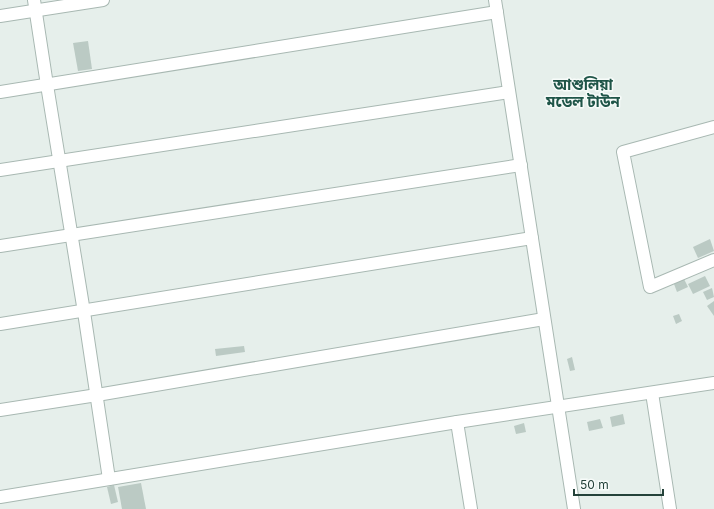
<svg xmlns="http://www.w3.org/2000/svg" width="714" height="509" viewBox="0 0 714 509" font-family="Inter,'Noto Sans Bengali',sans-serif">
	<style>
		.building { fill: #bbcac4 }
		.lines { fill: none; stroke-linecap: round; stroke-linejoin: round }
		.minor-casing { stroke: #a8b8b2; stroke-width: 14 }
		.minor { stroke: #fff; stroke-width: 12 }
		.labels { text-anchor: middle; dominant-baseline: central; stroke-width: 3; stroke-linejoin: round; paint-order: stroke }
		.district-label { font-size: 15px; font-weight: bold; fill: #1f5548; stroke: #f7fbf9 }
	</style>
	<rect width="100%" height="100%" fill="#e6efeb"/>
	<g class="building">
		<polygon points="88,41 92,69 78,71 73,43"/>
		<polygon points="710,239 714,251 698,258 693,247"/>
		<polygon points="705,276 710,286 693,294 688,284"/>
		<polygon points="684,279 688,287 677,292 674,284"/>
		<polygon points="712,288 714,297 707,300 703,292"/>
		<polygon points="714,301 714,316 707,306"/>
		<polygon points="679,314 682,321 676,324 673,316"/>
		<polygon points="244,346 245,352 216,356 215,349"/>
		<polygon points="572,357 575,370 570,371 567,359"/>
		<polygon points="623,414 625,424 612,427 610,417"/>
		<polygon points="600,419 603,428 589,431 587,422"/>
		<polygon points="524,423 526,432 516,434 514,426"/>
		<polygon points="141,483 146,509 122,509 118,487"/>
		<polygon points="114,485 118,502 111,504 107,487"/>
	</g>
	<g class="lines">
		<defs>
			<g id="minor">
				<polyline points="34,0 47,85 84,312 109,479"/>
				<polyline points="495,0 574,509"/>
				<polyline points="0,16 103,0"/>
				<polyline points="0,92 497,12"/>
				<polyline points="714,127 623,152 650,287 714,260"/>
				<polyline points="0,170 509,92"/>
				<polyline points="0,246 521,165"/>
				<polyline points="0,324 532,238"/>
				<polyline points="652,393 670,509"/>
				<polyline points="0,410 97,395 544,319"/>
				<polyline points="457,422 471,509"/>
				<polyline points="0,497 457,422 714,383"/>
			</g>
		</defs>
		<use href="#minor" class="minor-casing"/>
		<use href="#minor" class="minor"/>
	</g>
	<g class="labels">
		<g class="district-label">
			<text x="583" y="84">আশুলিয়া<tspan x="583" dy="17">মডেল টাউন</tspan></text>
		</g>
	</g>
	<path d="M574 489v6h89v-6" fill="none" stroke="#24423a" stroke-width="2"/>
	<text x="580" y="489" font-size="12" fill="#24423a" stroke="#f7fbf9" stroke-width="3" paint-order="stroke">50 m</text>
</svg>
